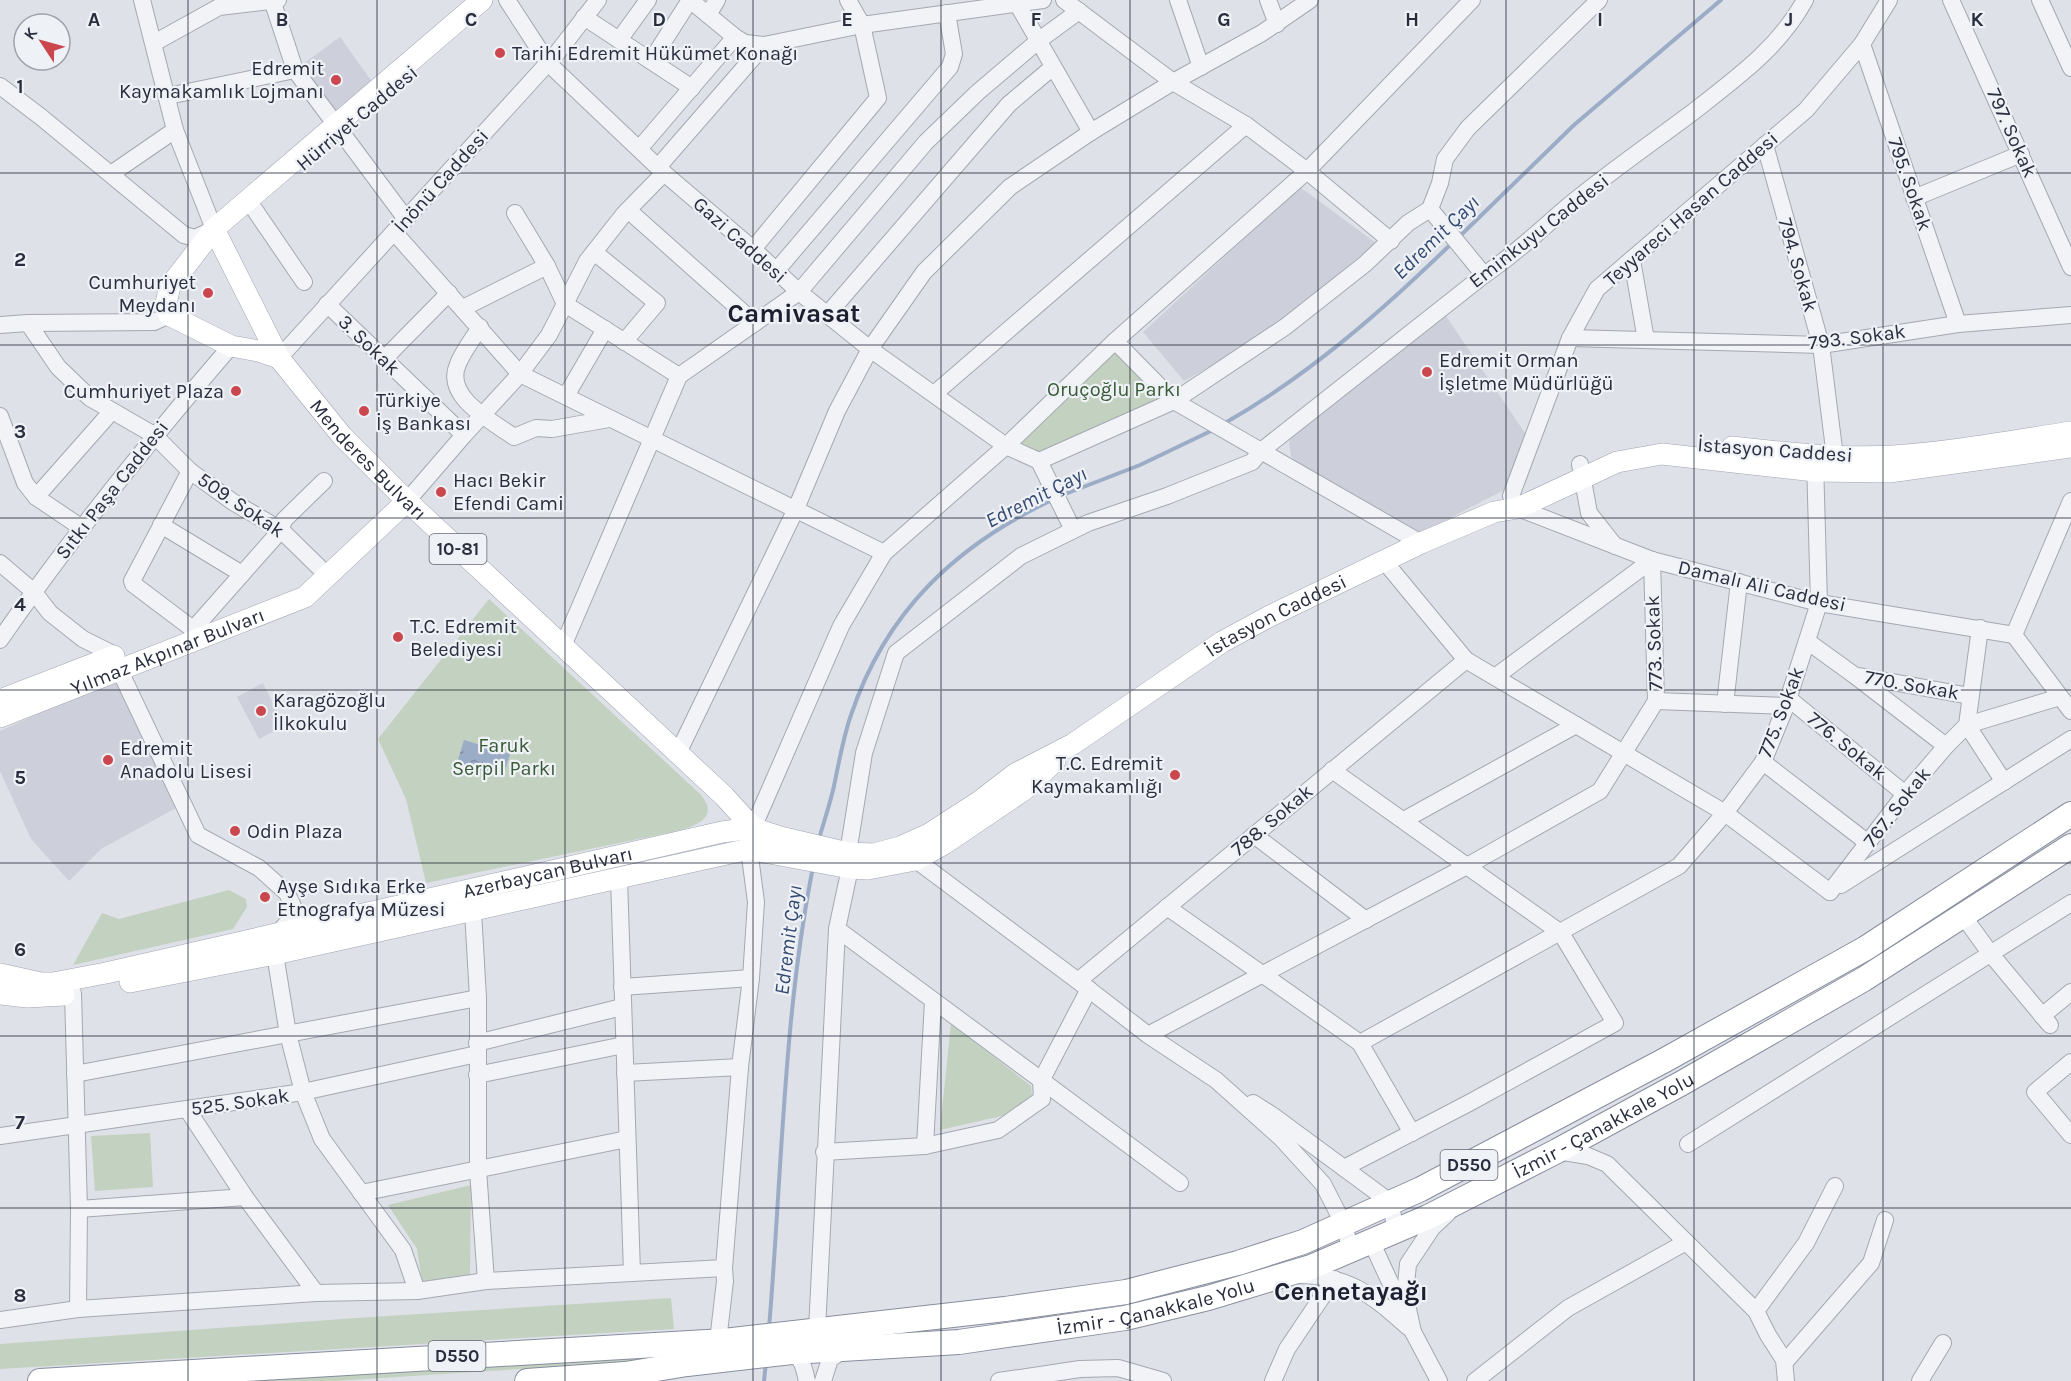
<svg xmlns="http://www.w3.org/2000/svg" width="2071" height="1381" viewBox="0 0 2071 1381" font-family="Karla,sans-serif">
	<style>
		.built { fill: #cdd0da }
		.green { fill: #c3d1c0 }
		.water { fill: url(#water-ripples) }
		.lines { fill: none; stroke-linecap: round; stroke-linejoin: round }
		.stream { stroke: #9bacc7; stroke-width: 4 }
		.minor-casing { stroke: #a4a8b2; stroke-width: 18 }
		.major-casing { stroke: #9fa5b3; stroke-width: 22 }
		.highway-casing { stroke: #878e9e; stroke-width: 26 }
		.minor { stroke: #f1f3f6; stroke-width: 16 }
		.major { stroke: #fff; stroke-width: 21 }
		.highway { stroke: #fff; stroke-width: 24 }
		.grid { fill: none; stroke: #282e3e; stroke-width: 1.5; stroke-opacity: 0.55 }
		.poi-dot { fill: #ca474e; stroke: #eef1f5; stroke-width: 2 }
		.labels { text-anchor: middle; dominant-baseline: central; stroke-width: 4.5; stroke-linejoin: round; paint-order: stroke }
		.shield { fill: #eef1f5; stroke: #636875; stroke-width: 1.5 }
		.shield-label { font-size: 18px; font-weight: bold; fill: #282e3e }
		.poi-label { font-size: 20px; fill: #282e3e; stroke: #eef1f5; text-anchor: start }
		.street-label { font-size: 20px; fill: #282e3e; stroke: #eef1f5 }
		.park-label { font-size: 20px; fill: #395a36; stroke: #eef1f5 }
		.water-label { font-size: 21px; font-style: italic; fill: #344971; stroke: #eef1f5 }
		.district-label { font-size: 26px; font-weight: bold; fill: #1b1f2f; stroke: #eef1f5 }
		.grid-label { font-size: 20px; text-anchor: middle; font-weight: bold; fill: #282e3e; stroke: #eef1f5; stroke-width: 4.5; stroke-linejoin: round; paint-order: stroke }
	</style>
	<defs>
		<pattern id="water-ripples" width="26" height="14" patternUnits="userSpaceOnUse" patternTransform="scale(1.5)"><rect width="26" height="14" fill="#9bacc7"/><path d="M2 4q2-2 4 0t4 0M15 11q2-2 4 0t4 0" fill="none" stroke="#7e8ca3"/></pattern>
	</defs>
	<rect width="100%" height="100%" fill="#dfe1e8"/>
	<g class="built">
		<polygon points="340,37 378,90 335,126 295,70"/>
		<polygon points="1300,187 1376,243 1261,338 1184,381 1143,332"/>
		<polygon points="1446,316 1527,436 1508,488 1419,534 1294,461 1291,456 1289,443 1290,438"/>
		<polygon points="114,679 178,807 101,849 69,881 31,839 0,771 0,731"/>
		<polygon points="263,683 284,726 259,739 237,697"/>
	</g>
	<g class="green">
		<polygon points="1115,341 1174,401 1039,461 1006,446"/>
		<path d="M489,599L698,792C721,815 700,825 677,831L426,883L406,799L378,739Z"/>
		<polygon points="229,890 246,899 247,907 233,929 73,965 102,913 119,919"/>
		<polygon points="951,1023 1031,1086 1032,1097 1006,1115 940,1130"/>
		<polygon points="150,1133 153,1187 95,1191 91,1136"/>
		<polygon points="471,1185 470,1278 422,1281 417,1249 388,1205"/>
		<polygon points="671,1298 674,1329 0,1369 0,1344 356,1318"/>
		<polygon points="673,1352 674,1359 335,1381 218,1381"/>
	</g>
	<polygon class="water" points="464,740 510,754 503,777 457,763"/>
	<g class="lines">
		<g class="stream">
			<polyline points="1459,237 1574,125 1721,0"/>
			<path d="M1225,423C1309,375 1382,311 1451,244"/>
			<polyline points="1060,496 1140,465 1213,430"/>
			<path d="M819,839C824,821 830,804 834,786C839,762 843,738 851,715C886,611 956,545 1054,499"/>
			<path d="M769,1328C782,1174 783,1018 813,867"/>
			<polyline points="764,1381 766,1362"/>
		</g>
		<defs>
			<g id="minor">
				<polyline points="272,0 295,70 406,219"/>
				<polyline points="507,0 548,63 664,173 753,249 799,292 870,349 1006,446 1039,461 1174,401 1285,327 1365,264 1408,223 1430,209 1440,183 1445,159 1468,128 1599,0"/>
				<polyline points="690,0 735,37 745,43 764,45 862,25 1043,0"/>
				<polyline points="1015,0 1091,132"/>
				<polyline points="1064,0 1173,82 1246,125 1307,171 1391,241"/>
				<polyline points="1178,0 1201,67"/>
				<polyline points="1268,0 1277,24"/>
				<polyline points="1889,0 1862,44 1806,110 1597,289 1570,338 1511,496 1518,508 1652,560 1819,603 2014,635"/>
				<polyline points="1951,0 2071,267"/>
				<polyline points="2040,0 2071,68"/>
				<polyline points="708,15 717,0"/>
				<polyline points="584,17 692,88"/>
				<polyline points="619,40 648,0"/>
				<polyline points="154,43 219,7 278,0"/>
				<polyline points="1862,44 1958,324"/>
				<polyline points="651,61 690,0"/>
				<polyline points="0,86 41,117 184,235 195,238 214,229 175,130 142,0"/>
				<polyline points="168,96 295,70"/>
				<polyline points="1765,145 1821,345 1835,457"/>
				<polyline points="639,149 735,37"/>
				<polyline points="658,167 764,45"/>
				<polyline points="111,174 175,130"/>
				<polyline points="1914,198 2021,154"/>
				<polyline points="248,200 304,282"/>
				<polyline points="1430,209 1484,275"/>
				<polyline points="628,210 755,323"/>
				<polyline points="515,213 547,266 565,304 679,376"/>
				<polyline points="394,232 520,374 884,553"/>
				<polyline points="753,249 878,98 862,25 848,0"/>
				<polyline points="594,252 657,303 624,342"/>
				<polyline points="1632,260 1646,340"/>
				<polyline points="776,271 950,67 954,54 947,13"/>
				<polyline points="327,304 464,435"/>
				<polyline points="463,308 547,266"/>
				<polyline points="827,315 1009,104 1053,67"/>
				<polyline points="28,323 58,367 90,398 154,435 190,471 233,502 281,530 328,576"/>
				<polyline points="0,325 28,323 154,322 169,315"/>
				<path d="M480,327C473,339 463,351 458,364C443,397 492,421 514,437L536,428L552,429L609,419"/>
				<polyline points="1570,338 1821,345 1958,324 2071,315"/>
				<polyline points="1115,341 1174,401 1421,543"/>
				<polyline points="279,358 557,53 598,0"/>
				<polyline points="384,359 449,293"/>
				<polyline points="934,394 1246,125"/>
				<polyline points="566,396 605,329"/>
				<polyline points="0,416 25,483 36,497 82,528"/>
				<polyline points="1039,461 1073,530"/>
				<polyline points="1580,464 1589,513 1615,546"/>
				<polyline points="36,497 112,411"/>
				<polyline points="407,501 464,435 520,374 549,335 587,261 624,214 664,173"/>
				<polyline points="161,525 242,574"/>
				<polyline points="1385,562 1466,660 1725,813 1830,892"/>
				<polyline points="0,563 33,591 50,613 83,639 115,655"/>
				<polyline points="197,625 281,530 284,520 324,481"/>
				<polyline points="190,627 133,584 132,581 190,471"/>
				<polyline points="1980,628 1967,725 2004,782"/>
				<polyline points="2014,635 2071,501"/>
				<polyline points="2014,635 2071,711"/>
				<path d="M0,640C71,537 150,440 231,346"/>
				<polyline points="1807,641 1854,675 1946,746"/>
				<polyline points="563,646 679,376 799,292 926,142 978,92 1038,41 1079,11"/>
				<polyline points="119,669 198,835 259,868 287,893 296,913 277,934 275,954 288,1034 303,1092 322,1139 403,1250 417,1291"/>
				<polyline points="1859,676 1970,696"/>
				<polyline points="1495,677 1652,560"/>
				<polyline points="1788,698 1905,794"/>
				<polyline points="1656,701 1786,706"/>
				<polyline points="1725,704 1739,582"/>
				<polyline points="678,753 795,511 837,411 870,349 924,272 1010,187 1091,132 1173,82 1262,33 1310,0"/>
				<polyline points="1763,762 1868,843"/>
				<polyline points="1332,770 1561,933 1615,1023 1469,1103 1344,1168"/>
				<polyline points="1404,820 1576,725"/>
				<polyline points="1254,835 1366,920"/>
				<path d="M848,853L864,753L896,653L1021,556L1088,523L1167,496L1252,462L1261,451L1484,275C1516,254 1543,227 1572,203C1611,171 1653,142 1693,112C1735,79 1779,48 1805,0"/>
				<polyline points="908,854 1078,981 1148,1035 1216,1080 1281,1138 1323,1184 1343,1223 1351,1249"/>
				<polyline points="619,878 632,1273"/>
				<polyline points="1841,885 2071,739"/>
				<polyline points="1830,892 1905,794 1946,746 1967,725 2060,697"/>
				<polyline points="1167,907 1360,1043 1412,1133"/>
				<polyline points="473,911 478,998 478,1170 486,1281"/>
				<polyline points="1964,917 1990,953 2050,1025"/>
				<polyline points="837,929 1180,1183"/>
				<polyline points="1078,981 1466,660"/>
				<polyline points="622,987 751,978"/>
				<polyline points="73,993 79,1209 78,1309"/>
				<polyline points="2042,1016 2071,992"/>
				<polyline points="1148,1035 1467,866 1600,791 1656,701 1652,560"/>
				<polyline points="477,1043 622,1007"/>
				<polyline points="1360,1043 1679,866 1725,813 1763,762 1786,706 1819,603 1815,461"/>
				<polyline points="2071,1062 2035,1092 2071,1135"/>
				<polyline points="625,1073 740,1067"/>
				<polyline points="75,1074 478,998"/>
				<polyline points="477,1075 624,1045"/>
				<polyline points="1253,1103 1272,1115 1390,1202 1396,1230"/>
				<polyline points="187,1109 245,1197 316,1293 417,1291 486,1281 724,1268"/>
				<polyline points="0,1136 303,1092 477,1054"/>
				<polyline points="1688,1144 2071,903"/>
				<polyline points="925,1146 998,1130 1042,1099 1041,1081 1089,989"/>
				<polyline points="1557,1151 1588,1156 1607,1164 1756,1311 1768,1335 1784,1360 1786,1381"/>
				<polyline points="824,1152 925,1146 933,1001"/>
				<polyline points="361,1193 627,1139"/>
				<polyline points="79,1209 245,1197"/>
				<polyline points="1371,1241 1413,1332 1439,1381"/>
				<path d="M1296,1275C1348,1275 1371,1294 1408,1327"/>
				<polyline points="1756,1311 1806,1243 1835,1186"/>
				<polyline points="0,1320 78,1309 316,1293"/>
				<polyline points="817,1330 837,929 850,868"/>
				<polyline points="1413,1332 1405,1295 1408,1264 1432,1228 1448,1213"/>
				<polyline points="718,1341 725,1281 724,1268 740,1067 751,978 756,902 749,849 753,828 841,626 884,553 1006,446 1115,341 1307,171 1472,0"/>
				<path d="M792,1352C803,1359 804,1369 807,1381"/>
				<polyline points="1785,1362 1871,1263 1885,1220"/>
				<polyline points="823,1381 830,1359 845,1349"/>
				<polyline points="999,1381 1080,1369 1118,1368 1163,1381"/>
				<polyline points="1273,1381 1287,1349 1334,1279"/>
				<polyline points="1475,1381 1568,1308 1686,1242"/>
				<polyline points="1920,1381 1943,1343"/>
			</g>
			<g id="major">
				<path id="s1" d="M214,229L279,358L342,436L407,501L724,796L753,828"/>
				<polyline points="279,358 259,351 231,346 169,315 166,303 170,286 214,229 482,0"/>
				<path d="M1732,447C1785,453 1839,459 1893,456C1952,452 2012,441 2071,432"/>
				<polyline points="0,700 114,656"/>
				<path id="s2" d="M0,717L305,597L407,501"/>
				<path id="s3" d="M0,974L41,983H53L106,973L722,832L753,828L780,837L848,853L874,854L900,847L929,834L980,801L1015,774L1073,744L1222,642L1270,616L1421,543L1494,512L1518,508L1617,462L1662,454L1815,471L1889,472L2071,447"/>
				<polyline points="130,982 275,954 749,849 850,868 868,869 915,860 944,844 1024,790 1055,761"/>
				<polyline points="0,994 27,997 64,995"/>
			</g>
			<g id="highway">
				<polyline points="40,1381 724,1341 1005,1309 1126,1292 1238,1263 1303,1242 1421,1189 1665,1060 1866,948 2071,814"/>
				<path id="s4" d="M527,1381L625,1374L687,1364L792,1352L959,1342L1125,1318L1208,1298L1311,1267L1428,1217L1557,1151L1682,1083L1864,979L2071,846"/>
			</g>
		</defs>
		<use href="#minor" class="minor-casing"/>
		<use href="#major" class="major-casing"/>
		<use href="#highway" class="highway-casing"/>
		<use href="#minor" class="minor"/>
		<use href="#major" class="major"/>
		<use href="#highway" class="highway"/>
	</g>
	<path class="grid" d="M188,0V1381M377,0V1381M565,0V1381M753,0V1381M941,0V1381M1130,0V1381M1318,0V1381M1506,0V1381M1694,0V1381M1883,0V1381M0,173H2071M0,345H2071M0,518H2071M0,690H2071M0,863H2071M0,1036H2071M0,1208H2071"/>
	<g class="poi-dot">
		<circle cx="500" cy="53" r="6"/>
		<circle cx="336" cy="80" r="6"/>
		<circle cx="208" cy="293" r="6"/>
		<circle cx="1427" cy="372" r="6"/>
		<circle cx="236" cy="391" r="6"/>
		<circle cx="364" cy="411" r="6"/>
		<circle cx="441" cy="492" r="6"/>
		<circle cx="398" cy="637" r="6"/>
		<circle cx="261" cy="711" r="6"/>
		<circle cx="108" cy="760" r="6"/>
		<circle cx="1175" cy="775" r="6"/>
		<circle cx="235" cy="831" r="6"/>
		<circle cx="265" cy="897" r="6"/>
	</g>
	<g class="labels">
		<g class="shield">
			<rect x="429.5" y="534" width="57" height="30" rx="4.5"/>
			<rect x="1440.5" y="1150" width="57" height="30" rx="4.5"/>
			<rect x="428.5" y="1341" width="57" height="30" rx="4.5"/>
		</g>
		<g class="shield-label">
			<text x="458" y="549">10-81</text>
			<text x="1469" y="1165">D550</text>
			<text x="457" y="1356">D550</text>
		</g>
		<g class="poi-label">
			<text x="512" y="53">Tarihi Edremit Hükümet Konağı</text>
			<text x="324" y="68" text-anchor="end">Edremit<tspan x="324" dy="23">Kaymakamlık Lojmanı</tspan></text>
			<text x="196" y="282" text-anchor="end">Cumhuriyet<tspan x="196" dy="23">Meydanı</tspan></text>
			<text x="1439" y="360">Edremit Orman<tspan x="1439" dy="23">İşletme Müdürlüğü</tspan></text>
			<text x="224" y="391" text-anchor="end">Cumhuriyet Plaza</text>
			<text x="376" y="400">Türkiye<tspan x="376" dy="23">İş Bankası</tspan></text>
			<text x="453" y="480">Hacı Bekir<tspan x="453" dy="23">Efendi Cami</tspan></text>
			<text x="410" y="626">T.C. Edremit<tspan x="410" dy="23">Belediyesi</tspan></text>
			<text x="273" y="700">Karagözoğlu<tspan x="273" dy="23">İlkokulu</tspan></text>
			<text x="120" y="748">Edremit<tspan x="120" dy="23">Anadolu Lisesi</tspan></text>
			<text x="1163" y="763" text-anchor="end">T.C. Edremit<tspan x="1163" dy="23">Kaymakamlığı</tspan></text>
			<text x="247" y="831">Odin Plaza</text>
			<text x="277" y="886">Ayşe Sıdıka Erke<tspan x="277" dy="23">Etnografya Müzesi</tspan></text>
		</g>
		<g class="street-label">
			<text transform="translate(357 118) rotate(-40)">Hürriyet Caddesi</text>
			<text transform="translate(2012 133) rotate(66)">797. Sokak</text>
			<text transform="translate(441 181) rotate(-48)">İnönü Caddesi</text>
			<text transform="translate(1910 184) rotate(71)">795. Sokak</text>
			<text transform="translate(1691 209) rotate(-41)">Teyyareci Hasan Caddesi</text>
			<text transform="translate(1539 231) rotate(-38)">Eminkuyu Caddesi</text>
			<text transform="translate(740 240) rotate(42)">Gazi Caddesi</text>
			<text transform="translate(1798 265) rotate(74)">794. Sokak</text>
			<text transform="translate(1857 337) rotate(-7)">793. Sokak</text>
			<text transform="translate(369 345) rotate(44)">3. Sokak</text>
			<text transform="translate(1775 450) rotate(4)">İstasyon Caddesi</text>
			<text stroke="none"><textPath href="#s1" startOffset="280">Menderes Bulvarı</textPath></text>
			<text transform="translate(112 490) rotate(-52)">Sıtkı Paşa Caddesi</text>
			<text transform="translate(241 505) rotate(34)">509. Sokak</text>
			<text transform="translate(1762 586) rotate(13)">Damalı Ali Caddesi</text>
			<text stroke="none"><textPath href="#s3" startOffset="1365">İstasyon Caddesi</textPath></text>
			<text transform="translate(1654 643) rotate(-92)">773. Sokak</text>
			<text stroke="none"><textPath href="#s2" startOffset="180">Yılmaz Akpınar Bulvarı</textPath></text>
			<text transform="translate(1912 685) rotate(10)">770. Sokak</text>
			<text transform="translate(1781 712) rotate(-69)">775. Sokak</text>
			<text transform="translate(1847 746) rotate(39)">776. Sokak</text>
			<text transform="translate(1897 807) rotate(-52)">767. Sokak</text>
			<text transform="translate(1272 820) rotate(-40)">788. Sokak</text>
			<text stroke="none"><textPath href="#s3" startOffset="561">Azerbaycan Bulvarı</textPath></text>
			<text transform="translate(240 1102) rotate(-8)">525. Sokak</text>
			<text stroke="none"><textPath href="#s4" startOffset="1120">İzmir - Çanakkale Yolu</textPath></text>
			<text stroke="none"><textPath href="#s4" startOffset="634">İzmir - Çanakkale Yolu</textPath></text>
		</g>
		<g class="park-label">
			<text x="1114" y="389">Oruçoğlu Parkı</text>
			<text x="504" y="745">Faruk<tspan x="504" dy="23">Serpil Parkı</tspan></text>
		</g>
		<g class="water-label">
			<text transform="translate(1436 237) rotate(-44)">Edremit Çayı</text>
			<text transform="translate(1036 497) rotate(-27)">Edremit Çayı</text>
			<text transform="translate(788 940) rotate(-83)">Edremit Çayı</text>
		</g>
		<g class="district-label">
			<text x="794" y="313">Camivasat</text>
			<text x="1351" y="1291">Cennetayağı</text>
		</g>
	</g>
	<g class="grid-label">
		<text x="94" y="26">A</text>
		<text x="282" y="26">B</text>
		<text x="471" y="26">C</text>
		<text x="659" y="26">D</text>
		<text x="847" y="26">E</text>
		<text x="1036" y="26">F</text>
		<text x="1224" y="26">G</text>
		<text x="1412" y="26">H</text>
		<text x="1600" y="26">I</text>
		<text x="1789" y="26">J</text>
		<text x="1977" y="26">K</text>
		<text x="20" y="93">1</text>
		<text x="20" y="266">2</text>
		<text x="20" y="438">3</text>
		<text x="20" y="611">4</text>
		<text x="20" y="784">5</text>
		<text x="20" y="956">6</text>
		<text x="20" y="1129">7</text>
		<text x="20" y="1302">8</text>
	</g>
	<g transform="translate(42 42) rotate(306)"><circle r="28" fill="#eef1f5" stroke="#9fa3ac" stroke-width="1.5"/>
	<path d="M0-4.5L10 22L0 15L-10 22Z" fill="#ca474e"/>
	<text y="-9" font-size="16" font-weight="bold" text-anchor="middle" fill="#282e3e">K</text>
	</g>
</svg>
